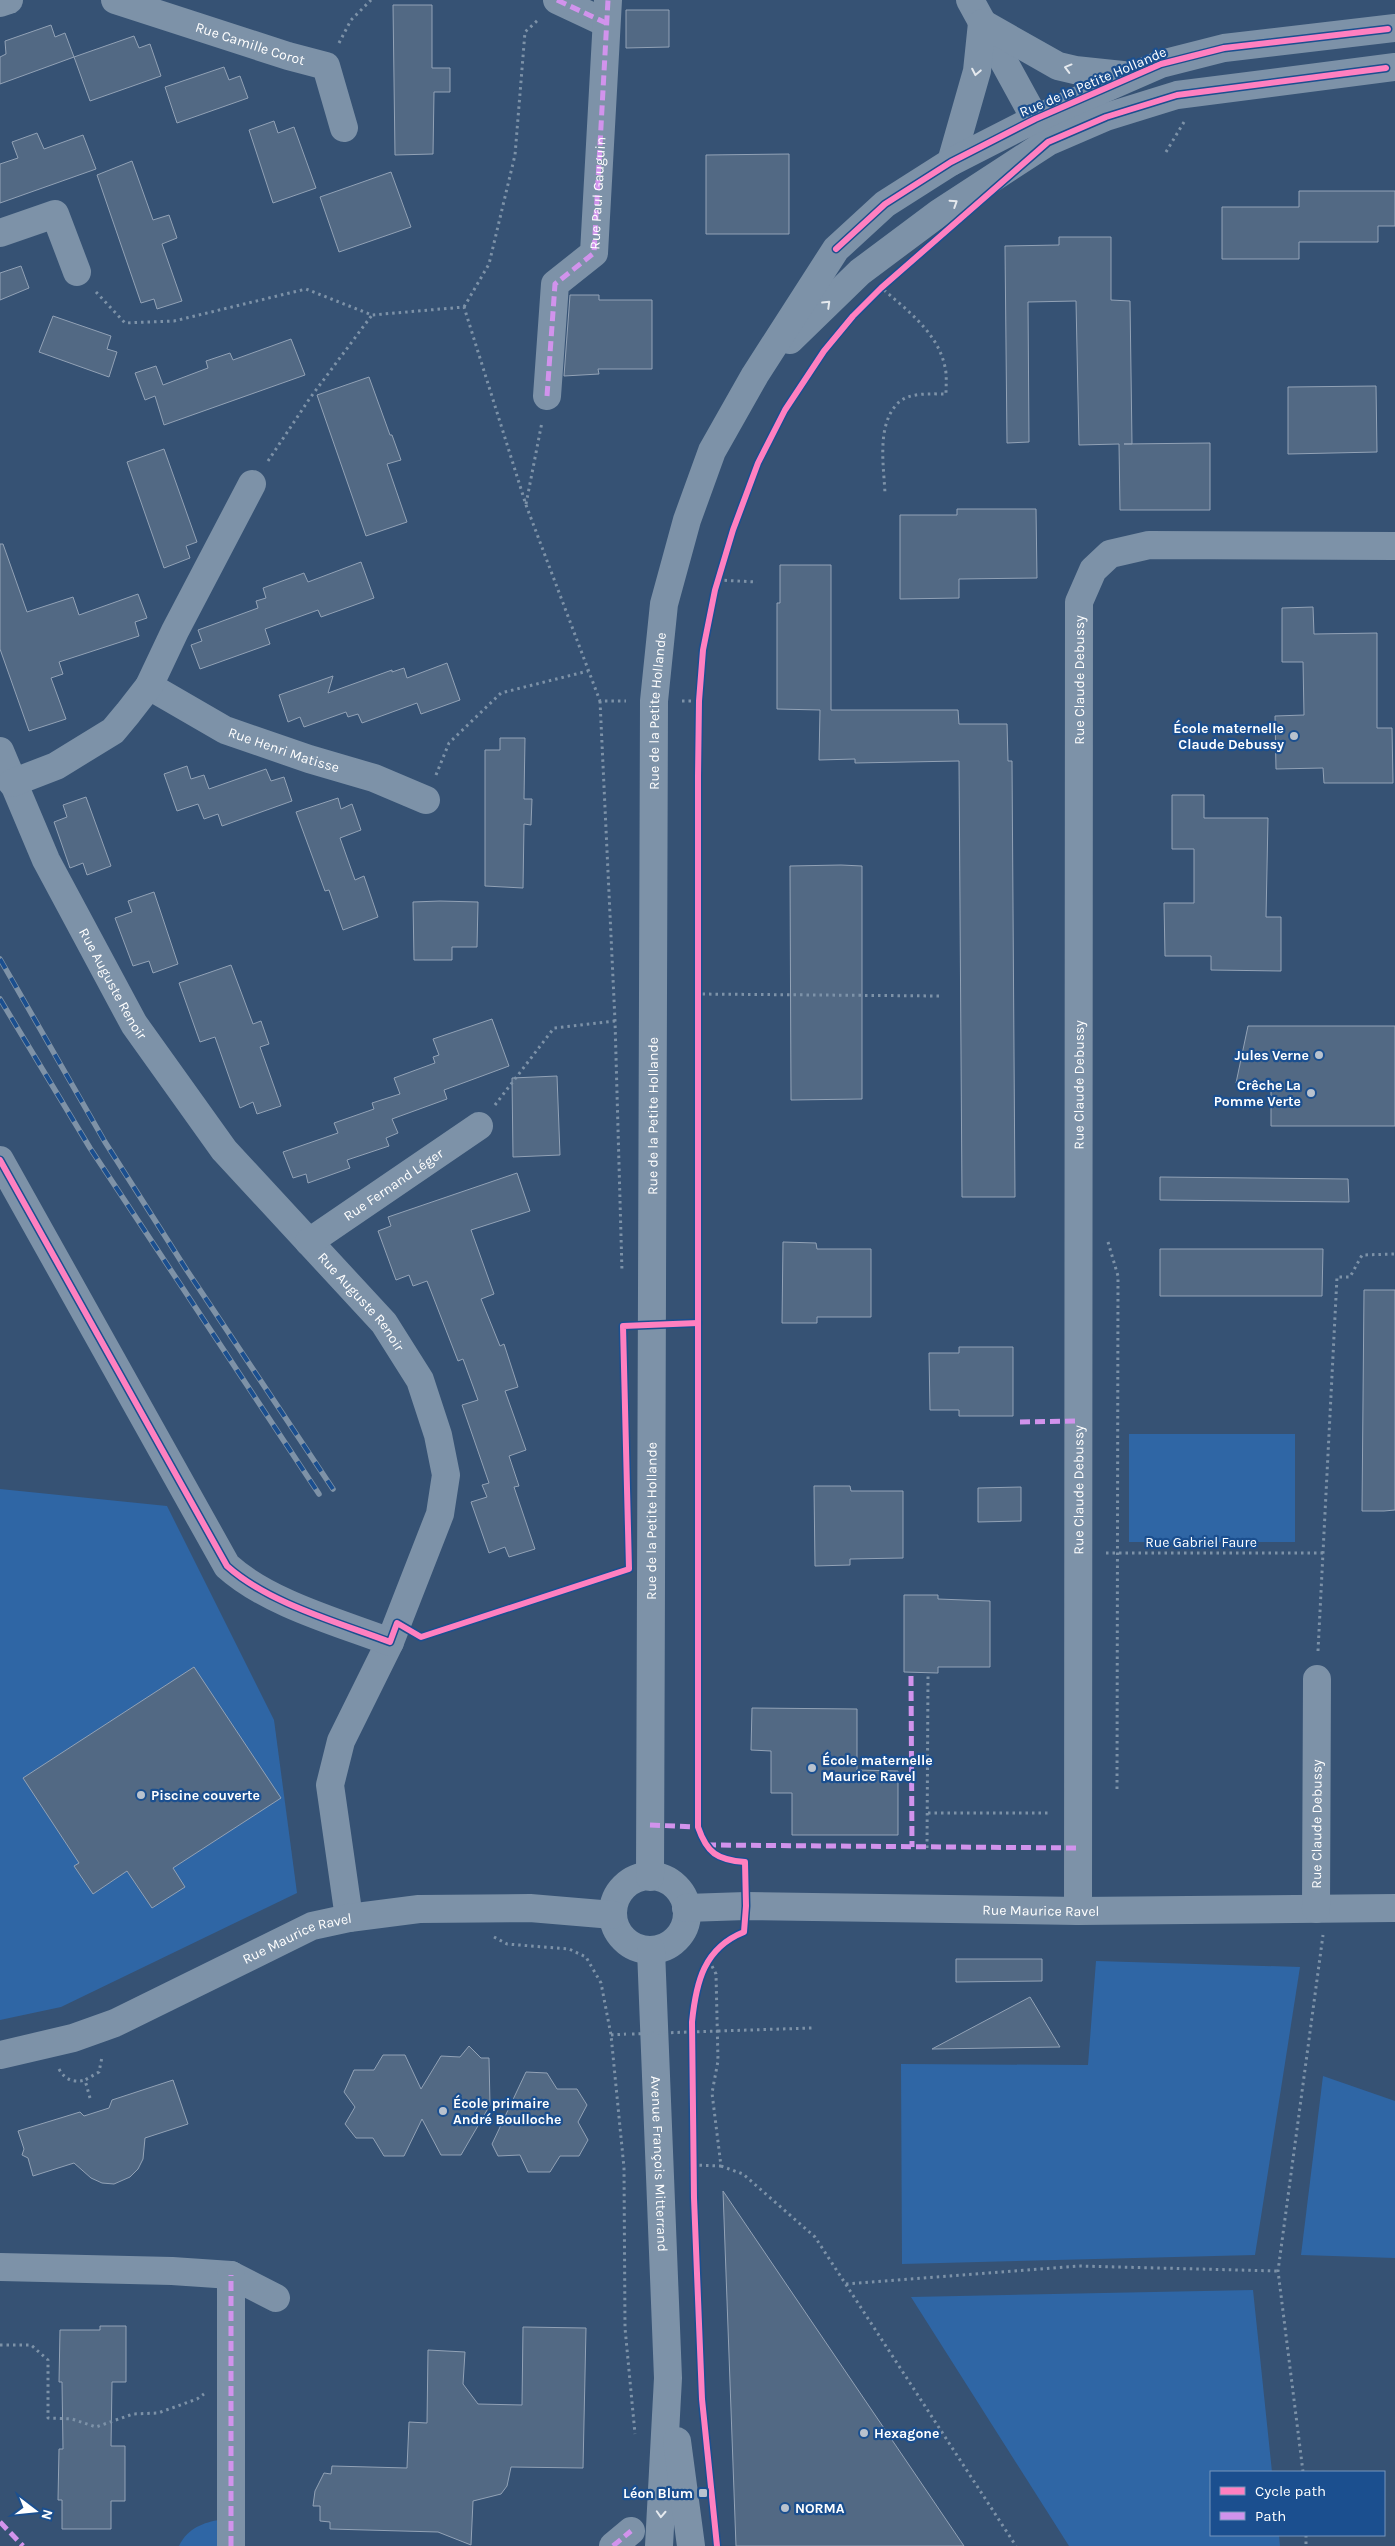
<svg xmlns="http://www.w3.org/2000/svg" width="1395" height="2546" viewBox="0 0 1395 2546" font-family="Karla,sans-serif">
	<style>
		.green { fill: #2f66a5 }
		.building { fill: #526984; stroke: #92a2b6 }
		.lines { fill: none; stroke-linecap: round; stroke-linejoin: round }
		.path { stroke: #7d92a8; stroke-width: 3; stroke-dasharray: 2.5 4; stroke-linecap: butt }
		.minor { stroke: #7d92a8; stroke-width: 28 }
		.rail-casing { stroke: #7e92a7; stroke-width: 5.5 }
		.rail { stroke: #1b4f8f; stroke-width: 4; stroke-dasharray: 11; stroke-linecap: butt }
		.path-bridge { stroke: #7d92a8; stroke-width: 3; stroke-dasharray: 2.5 4; stroke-linecap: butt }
		.quiet { stroke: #d193ec; stroke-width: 5; stroke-dasharray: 10 5; stroke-linecap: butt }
		.cycleway-casing { stroke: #1b4f8f; stroke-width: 9 }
		.cycleway { stroke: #ff80c0; stroke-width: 6 }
		.oneway { stroke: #e5e9ee }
		.poi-dot { fill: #b9c2ce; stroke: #1b4f8f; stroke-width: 2 }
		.labels { text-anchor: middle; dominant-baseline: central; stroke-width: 4.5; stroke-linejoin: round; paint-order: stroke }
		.street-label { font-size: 14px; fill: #fff; stroke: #1b4f8f }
		.poi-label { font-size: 14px; font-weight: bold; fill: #fff; stroke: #1b4f8f; text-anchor: start }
	</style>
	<rect width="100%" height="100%" fill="#365274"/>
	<g class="green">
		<rect x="1129" y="1434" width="166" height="108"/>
		<polygon points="0,1489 167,1506 274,1720 297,1893 61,2007 0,2020"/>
		<polygon points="1096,1961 1300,1967 1255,2255 902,2264 901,2064 1088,2065"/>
		<polygon points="1323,2076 1395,2101 1395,2258 1301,2255"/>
		<polygon points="1253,2290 1272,2472 1211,2472 1211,2535 1279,2535 1280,2546 1069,2546 911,2297"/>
		<path d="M224,2519L223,2546H179C188,2527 205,2522 224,2519Z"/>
	</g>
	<g class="building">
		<polygon points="393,5 432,5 432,68 450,68 450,92 434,92 433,154 395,155"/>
		<polygon points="626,10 669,10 669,47 626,48"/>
		<polygon points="51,25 55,37 65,33 74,57 0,84 0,57 6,54 5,41"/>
		<polygon points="134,36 139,48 150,44 161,76 90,101 74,57"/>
		<polygon points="224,67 229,80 240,76 248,98 177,123 165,87"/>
		<polygon points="274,121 278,133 294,127 316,188 273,203 249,130"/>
		<polygon points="37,133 44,149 83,135 96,169 0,203 0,164 18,158 12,142"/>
		<polygon points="789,154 789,234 706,234 706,155"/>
		<polygon points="132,161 153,220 169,215 177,238 162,244 182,301 157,309 154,299 141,303 97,175"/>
		<polygon points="391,172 411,227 339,252 320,197"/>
		<polygon points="1299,191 1395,191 1395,226 1378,226 1378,242 1299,242 1299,259 1222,259 1222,207 1299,207"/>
		<polygon points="1059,237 1111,237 1111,300 1130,301 1132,444 1124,444 1210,443 1210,510 1120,510 1119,444 1079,445 1076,301 1028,302 1029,442 1007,443 1005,246 1059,245"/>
		<polygon points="21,266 29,288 0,300 0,273"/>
		<polygon points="570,295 599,295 599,300 652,300 652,369 598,369 599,374 564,376"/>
		<polygon points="53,316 111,336 107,349 117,352 109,377 39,352"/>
		<polygon points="291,339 305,375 164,425 155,396 145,400 135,373 156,366 163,385 208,368 206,361 230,353 233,360"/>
		<polygon points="369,377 390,435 392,435 401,460 387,464 407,522 366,536 317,395"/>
		<polygon points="1376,386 1377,452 1288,454 1288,387"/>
		<polygon points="164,449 197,542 186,546 190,558 164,568 127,462"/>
		<polygon points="957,509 1036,509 1037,578 959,579 959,598 900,599 900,515 957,515"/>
		<polygon points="0,544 3,544 27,612 73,597 79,615 138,594 147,618 135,622 139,636 59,662 63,674 51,678 66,719 29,731 0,649"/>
		<polygon points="361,562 374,598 321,617 318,610 265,629 270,644 200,669 191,645 202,641 198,630 258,608 256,601 266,598 263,588 304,573 308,582"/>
		<polygon points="780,565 831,565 831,710 958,710 959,724 1007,724 1008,761 1012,761 1015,1197 962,1197 959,761 855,763 855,759 819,760 820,710 777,709 777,603 780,603"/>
		<polygon points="1313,607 1314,634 1377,633 1377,728 1392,728 1393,783 1324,783 1323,768 1276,769 1275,716 1304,715 1303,662 1282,662 1282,608"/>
		<polygon points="447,663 460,700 421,714 417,703 362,723 358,714 348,717 346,712 304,727 300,717 288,722 279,695 333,676 328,693 392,670 392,672 404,668 407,678"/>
		<polygon points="500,738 525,738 524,799 532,799 531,825 524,824 523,888 485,886 485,750 500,750"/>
		<polygon points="187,766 191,779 204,775 209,789 266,769 271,781 284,777 292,801 222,826 218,814 204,819 198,804 177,811 164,774"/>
		<polygon points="1172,795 1204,795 1204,818 1268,818 1266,917 1281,917 1281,971 1211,970 1211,956 1165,956 1164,903 1194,903 1194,849 1172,849"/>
		<polygon points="86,797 111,866 87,875 83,863 70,868 54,822 67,817 63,805"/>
		<polygon points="338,798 341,809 352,804 361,830 340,838 355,880 364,876 378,917 343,930 329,890 325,891 296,812"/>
		<polygon points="841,865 862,866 862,1099 791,1100 790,866"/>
		<polygon points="154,892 178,964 153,973 149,961 133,966 115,918 132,912 128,901"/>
		<polygon points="440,901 478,902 477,947 452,947 452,960 414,960 413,902"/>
		<polygon points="231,965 253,1024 261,1021 269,1044 260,1047 281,1106 257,1114 253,1102 240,1108 215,1037 200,1042 179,983"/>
		<polygon points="492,1019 509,1066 444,1090 447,1099 392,1119 398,1133 386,1138 389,1146 347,1160 350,1168 308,1183 306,1174 293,1178 283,1152 338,1133 334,1123 374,1109 372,1103 400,1094 394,1078 435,1063 433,1057 439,1055 433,1039"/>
		<polygon points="1248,1026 1395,1026 1395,1126 1271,1126 1271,1083 1236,1083"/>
		<polygon points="557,1076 560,1155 513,1157 512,1078"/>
		<polygon points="517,1173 530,1211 471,1230 494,1294 481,1299 500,1346 504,1344 518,1387 505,1391 526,1450 509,1456 519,1486 514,1487 535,1549 509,1557 505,1547 489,1553 471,1502 487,1497 482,1485 489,1483 462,1405 478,1400 463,1359 458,1361 427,1281 413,1286 409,1275 396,1280 378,1231 391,1226 388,1217"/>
		<polygon points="1160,1177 1348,1179 1349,1202 1160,1200"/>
		<polygon points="783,1242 816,1243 817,1249 871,1249 871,1317 817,1317 817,1323 782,1323"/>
		<polygon points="1160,1249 1323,1249 1322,1296 1160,1296"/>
		<polygon points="1364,1290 1395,1290 1395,1510 1384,1511 1362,1511"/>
		<polygon points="959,1347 1013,1347 1013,1416 959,1416 959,1410 930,1410 929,1353 959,1353"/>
		<polygon points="814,1486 850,1486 851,1491 903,1491 903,1558 850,1559 850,1565 815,1566"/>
		<polygon points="1021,1487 1021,1521 978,1522 978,1488"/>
		<polygon points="904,1595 938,1595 938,1599 990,1601 990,1667 938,1667 938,1673 904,1672"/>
		<polygon points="194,1667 281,1798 173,1868 185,1887 152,1908 127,1871 93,1894 74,1866 79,1863 23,1778"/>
		<polygon points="752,1708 857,1709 857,1770 898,1771 898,1835 792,1835 792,1793 771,1793 771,1751 751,1750"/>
		<polygon points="956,1959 1042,1959 1042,1981 956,1982"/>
		<polygon points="1030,1997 1060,2047 932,2049"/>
		<polygon points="469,2046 481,2058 489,2058 490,2105 461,2155 441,2155 422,2119 404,2156 384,2156 373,2138 356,2138 345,2124 355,2107 344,2092 354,2070 374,2070 383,2055 405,2055 421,2089 441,2056 460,2057"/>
		<polygon points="526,2072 547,2073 557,2089 577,2089 587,2105 578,2122 588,2140 579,2156 560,2156 550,2172 528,2172 520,2155 498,2156 492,2144"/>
		<polygon points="173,2080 188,2124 145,2138 143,2159 138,2169 130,2177 114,2184 102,2183 91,2178 74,2163 33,2176 28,2158 22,2155 24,2149 18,2131 80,2112 84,2116 109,2108 112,2100"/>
		<polygon points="723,2191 964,2546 736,2546"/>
		<polygon points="100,2326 126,2326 126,2382 112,2382 111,2446 125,2446 125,2501 111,2501 111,2529 62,2529 62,2500 58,2500 59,2449 63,2449 62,2382 59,2382 60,2330 100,2330"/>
		<polygon points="523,2327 586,2328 583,2468 511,2467 507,2486 501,2494 473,2501 471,2545 438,2532 330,2529 330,2522 320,2521 320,2506 313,2506 315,2491 324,2473 331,2474 332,2466 407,2468 409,2422 427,2423 428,2350 465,2352 463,2384 478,2404 522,2405"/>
	</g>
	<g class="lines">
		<g class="path">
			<polyline points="339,43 351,20 371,0"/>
			<polyline points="1166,152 1184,122"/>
			<path d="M884,290C908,311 938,333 945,367C947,375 946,385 946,394C932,394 909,392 898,403C876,425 884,467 885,494"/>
			<polyline points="96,292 125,323 174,321 306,289 372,315 464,307 526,505 600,701 626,701"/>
			<polyline points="464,307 489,264 515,155 525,32 538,20"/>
			<polyline points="268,461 310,398 372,315"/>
			<polyline points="526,504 542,422"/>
			<polyline points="718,580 757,582"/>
			<polyline points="600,701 615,1021 622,1272"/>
			<polyline points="682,701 699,701"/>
			<polyline points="436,775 449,743 501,693 588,671"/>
			<polyline points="696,994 941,996"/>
			<polyline points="495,1105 554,1028 615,1021"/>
			<polyline points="1108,1242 1118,1276 1117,1791"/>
			<polyline points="1106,1553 1323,1553"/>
			<polyline points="1318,1651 1337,1277 1350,1277 1362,1255 1395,1254"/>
			<polyline points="928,1813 1050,1813"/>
			<polyline points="927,1848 928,1676"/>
			<polyline points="494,1937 507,1944 569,1949 586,1957 601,1983 611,2035 624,2168 625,2328 635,2434"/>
			<polyline points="718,2031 812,2028"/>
			<polyline points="611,2035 626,2034"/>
			<path d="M59,2069C65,2080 74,2083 85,2080"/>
			<polyline points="90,2098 85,2080 99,2072 102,2057"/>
			<polyline points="693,2165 721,2166 712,2093 718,2061 716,1974 709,1960"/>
			<polyline points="721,2166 743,2174 815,2237 1016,2546"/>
			<polyline points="846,2284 1078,2266 1278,2271"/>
			<polyline points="0,2345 31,2345 48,2360 48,2418 72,2419 96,2427 133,2414 158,2413 197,2399 204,2394"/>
			<polyline points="1303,2472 1278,2271 1323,1935"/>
			<polyline points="1306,2535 1306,2546"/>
		</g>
		<g class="minor">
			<path id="s1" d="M115,0L288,56L326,66L344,128"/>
			<polyline points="557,0 606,23"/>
			<polyline points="970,0 1044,135"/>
			<polyline points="0,3 9,0"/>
			<polyline points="951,162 977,71 982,23 1058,66 1075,70 1132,76"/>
			<polyline points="0,233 55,214 77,272"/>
			<polyline points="790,340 860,272 939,213 1048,142 1106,117 1177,95 1395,67"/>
			<polyline points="547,396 555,284 594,253 608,0"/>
			<path id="s2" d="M149,686L225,730L309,759L374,778L426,800"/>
			<path id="s3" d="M0,751L46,860L134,1024L224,1150L384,1323L420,1380L438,1435L446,1475L440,1514L390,1642L341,1741L330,1785L349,1918"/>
			<polyline points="12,783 56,766 113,731 128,713 149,686 175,631 252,484"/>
			<path d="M0,1160L227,1566C268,1603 337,1622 390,1642"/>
			<path id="s4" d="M309,1242L479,1126"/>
			<circle cx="650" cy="1913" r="37"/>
			<path id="s5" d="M650,1877L654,701L664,604L687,520L712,451L755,375L836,249L885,204L951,162L1035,119L1161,64L1224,48L1395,28"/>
			<path id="s6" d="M686,1908L746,1906L1078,1911L1395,1908"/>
			<path id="s7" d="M1316,1909L1317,1679"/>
			<path id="s8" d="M1078,1911L1079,602L1093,570L1110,554L1149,545L1395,546"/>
			<path id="s9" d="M651,1950L668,2378L659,2546"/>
			<path id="s10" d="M0,2055L73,2038L115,2023L312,1926L349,1918L419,1909L530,1908L613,1915"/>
			<polyline points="0,2267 172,2271 231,2275 276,2298"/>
			<polyline points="677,2441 691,2546"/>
			<polyline points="231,2546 231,2275"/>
			<polyline points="613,2546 631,2531"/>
		</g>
		<defs>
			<g id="rail">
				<polyline points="0,959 105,1142 186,1269 333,1489"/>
				<polyline points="0,999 90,1148 319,1494"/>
			</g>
		</defs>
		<use href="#rail" class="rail-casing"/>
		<use href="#rail" class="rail"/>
		<polyline class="path-bridge" points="632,2034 718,2031"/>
		<g class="quiet">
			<polyline points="557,0 606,23"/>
			<path id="s11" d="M547,396L555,284L594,253L608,0"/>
			<polyline points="1020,1422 1078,1421"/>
			<polyline points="911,1676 912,1847"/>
			<polyline points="650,1825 698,1827"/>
			<polyline points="706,1845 1078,1848"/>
			<polyline points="0,2522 23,2546"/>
			<polyline points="231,2546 231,2275"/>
			<polyline points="613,2546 631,2531"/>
		</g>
		<defs>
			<g id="cycleway">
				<polyline points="836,249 885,204 951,162 1035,119 1161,64 1224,48 1388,29"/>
				<path d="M0,1160L227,1566C268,1603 337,1622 390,1642L397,1623L421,1637L629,1569L623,1326L698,1323"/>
				<path d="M717,2546L702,2399L694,2198L692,2022C696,1982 704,1948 744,1932L746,1906L745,1862C717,1860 707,1853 698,1827V776L699,701L703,650L715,590L733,530L758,463L785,410L824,351L853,316L881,288L1048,142L1106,117L1177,95L1386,68"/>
			</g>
		</defs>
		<use href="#cycleway" class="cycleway-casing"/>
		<use href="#cycleway" class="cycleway"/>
	</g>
	<defs><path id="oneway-chevron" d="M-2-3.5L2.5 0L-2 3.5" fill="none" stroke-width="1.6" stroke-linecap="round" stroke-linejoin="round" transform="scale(1.25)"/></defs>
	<g class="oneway">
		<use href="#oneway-chevron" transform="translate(1068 68) rotate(-165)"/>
		<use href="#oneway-chevron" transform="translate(976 72) rotate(101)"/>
		<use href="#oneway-chevron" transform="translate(954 203) rotate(-33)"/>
		<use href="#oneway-chevron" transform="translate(827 304) rotate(-44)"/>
		<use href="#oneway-chevron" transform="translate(661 2514) rotate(93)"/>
	</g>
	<g class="poi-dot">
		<circle cx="1294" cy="736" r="5"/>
		<circle cx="1319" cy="1055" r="5"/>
		<circle cx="1311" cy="1093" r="5"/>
		<circle cx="812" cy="1768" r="5"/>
		<circle cx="141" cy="1795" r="5"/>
		<circle cx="443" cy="2111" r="5"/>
		<circle cx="864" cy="2433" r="5"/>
		<rect x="698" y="2488" width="10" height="10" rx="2.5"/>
		<circle cx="785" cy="2508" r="5"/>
	</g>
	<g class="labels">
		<g class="street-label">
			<text stroke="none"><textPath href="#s1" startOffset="142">Rue Camille Corot</textPath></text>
			<text transform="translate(1093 82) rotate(-23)">Rue de la Petite Hollande</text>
			<text stroke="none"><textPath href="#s11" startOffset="222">Rue Paul Gauguin</textPath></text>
			<text stroke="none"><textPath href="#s8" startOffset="1231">Rue Claude Debussy</textPath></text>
			<text stroke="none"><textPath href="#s5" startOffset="1166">Rue de la Petite Hollande</textPath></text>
			<text stroke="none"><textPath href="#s2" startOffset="150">Rue Henri Matisse</textPath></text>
			<text stroke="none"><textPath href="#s3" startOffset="259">Rue Auguste Renoir</textPath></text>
			<text stroke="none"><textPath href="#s8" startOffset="826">Rue Claude Debussy</textPath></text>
			<text stroke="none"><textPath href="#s5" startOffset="761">Rue de la Petite Hollande</textPath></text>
			<text stroke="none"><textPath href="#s4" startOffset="102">Rue Fernand Léger</textPath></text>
			<text stroke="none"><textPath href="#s3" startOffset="664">Rue Auguste Renoir</textPath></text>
			<text stroke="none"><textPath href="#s8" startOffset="421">Rue Claude Debussy</textPath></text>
			<text stroke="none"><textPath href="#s5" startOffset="356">Rue de la Petite Hollande</textPath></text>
			<text x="1201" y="1542">Rue Gabriel Faure</text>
			<text stroke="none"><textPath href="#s7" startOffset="85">Rue Claude Debussy</textPath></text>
			<text stroke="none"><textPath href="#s6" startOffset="355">Rue Maurice Ravel</textPath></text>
			<text stroke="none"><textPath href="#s10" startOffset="321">Rue Maurice Ravel</textPath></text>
			<text stroke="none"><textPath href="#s9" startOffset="214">Avenue François Mitterrand</textPath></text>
		</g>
		<g class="poi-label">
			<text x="1284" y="728" text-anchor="end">École maternelle<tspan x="1284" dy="16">Claude Debussy</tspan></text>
			<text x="1309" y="1055" text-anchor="end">Jules Verne</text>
			<text x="1301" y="1085" text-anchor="end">Crêche La<tspan x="1301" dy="16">Pomme Verte</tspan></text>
			<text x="822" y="1760">École maternelle<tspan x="822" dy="16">Maurice Ravel</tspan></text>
			<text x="151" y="1795">Piscine couverte</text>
			<text x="453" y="2103">École primaire<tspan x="453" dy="16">André Boulloche</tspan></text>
			<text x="874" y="2433">Hexagone</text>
			<text x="693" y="2493" text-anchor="end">Léon Blum</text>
			<text x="795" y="2508">NORMA</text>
		</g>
	</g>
	<rect x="1210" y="2471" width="175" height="65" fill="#1b4f8f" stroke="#7695bc"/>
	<rect x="1220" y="2487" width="25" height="8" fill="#ff80c0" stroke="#7695bc"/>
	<text x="1255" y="2496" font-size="15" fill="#ffffff">Cycle path</text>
	<rect x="1220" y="2512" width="25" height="8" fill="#d193ec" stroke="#7695bc"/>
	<text x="1255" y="2521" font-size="15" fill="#ffffff">Path</text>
	<g transform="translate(35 2511) rotate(106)" stroke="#1b4f8f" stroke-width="4" paint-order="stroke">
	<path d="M0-4L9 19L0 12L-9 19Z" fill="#ffffff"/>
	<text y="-8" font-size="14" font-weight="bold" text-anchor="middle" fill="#ffffff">N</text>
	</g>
</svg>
